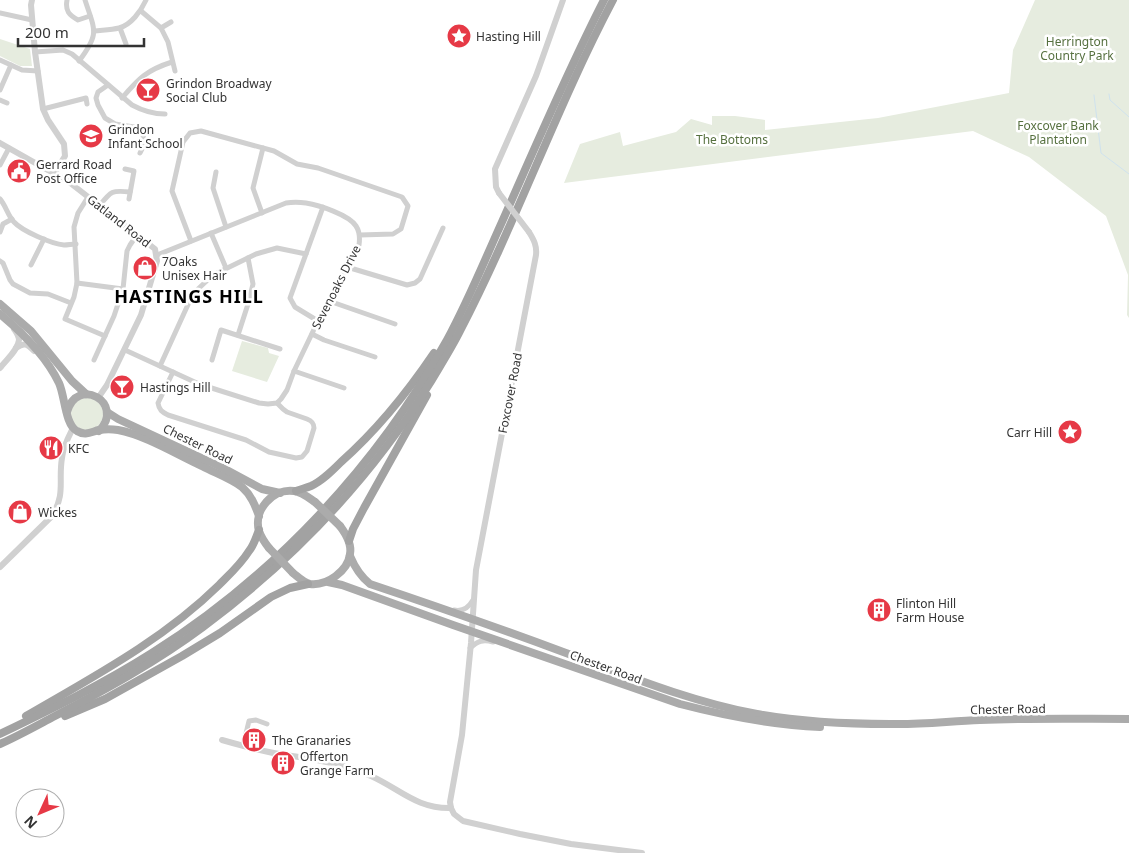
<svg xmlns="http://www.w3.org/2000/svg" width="1129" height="853" viewBox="0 0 1129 853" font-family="'Noto Sans',sans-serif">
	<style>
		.green { fill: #e6ecdf }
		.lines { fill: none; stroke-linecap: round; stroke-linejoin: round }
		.stream { stroke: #cfe2ee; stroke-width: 1 }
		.minor { stroke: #d0d0d0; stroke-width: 5 }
		.tertiary { stroke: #d0d0d0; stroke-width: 6 }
		.primary { stroke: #ababab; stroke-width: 8 }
		.trunk { stroke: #a2a2a2; stroke-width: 8 }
		.tertiary-bridge { stroke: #d0d0d0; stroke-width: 6 }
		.primary-bridge { stroke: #ababab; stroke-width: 8 }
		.labels { text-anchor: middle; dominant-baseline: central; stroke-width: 5; stroke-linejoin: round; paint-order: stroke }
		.poi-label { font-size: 12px; fill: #333; stroke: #fff; text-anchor: start }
		.park-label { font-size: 12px; fill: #56703f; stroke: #fff }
		.street-label { font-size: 12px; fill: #333; stroke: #fff }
		.district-label { font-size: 18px; font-weight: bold; letter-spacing: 1px; fill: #000; stroke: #fff }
	</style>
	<rect width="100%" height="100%" fill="#fff"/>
	<g class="green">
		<polygon points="1035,0 1129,0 1129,318 1127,315 1128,275 1106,216 1029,157 973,131 564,183 580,144 620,132 623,146 676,132 691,119 712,125 712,116 735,116 765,120 765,130 878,118 1009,93 1013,50"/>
		<polygon points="0,39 30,49 32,66 20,66 0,56"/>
		<polygon points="242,341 268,348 269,353 279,356 267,382 232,371"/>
		<circle cx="87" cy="414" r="16"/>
	</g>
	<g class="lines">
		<g class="stream">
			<polyline points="1109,94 1110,100 1129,117"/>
			<polyline points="1094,95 1101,153 1129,174"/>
		</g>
		<g class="minor">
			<path d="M67,0C65,11 69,15 78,20L90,16"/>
			<polyline points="141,11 161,28 168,42 175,71"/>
			<polyline points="0,13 32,20"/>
			<polyline points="120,28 126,44"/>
			<polyline points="161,28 171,22"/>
			<path d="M94,31C102,30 111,30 119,28C131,25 141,11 146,0"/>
			<path d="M35,52L63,50L72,54L132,105C143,111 152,114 165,114"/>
			<polyline points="0,60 22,70 38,71"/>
			<path d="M79,61C100,33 95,31 85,0"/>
			<polyline points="108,85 98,92 96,98 98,105 105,118 115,124 134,127 143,134 144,145 140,153"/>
			<polyline points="0,90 11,65"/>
			<path d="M122,98C139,78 147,70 172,62"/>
			<polyline points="0,100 7,103"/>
			<polyline points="43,109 86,98 87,104"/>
			<polyline points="143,134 151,129"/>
			<polyline points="0,165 9,148"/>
			<polyline points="125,169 134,171 129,199"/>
			<polyline points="216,172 213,188 226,227"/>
			<polyline points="88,197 78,213 74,227 77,283 74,297 65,319 105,336"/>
			<path d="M0,199C6,206 8,216 14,222C22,231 52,244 64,245C68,245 72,244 76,244"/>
			<path d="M100,205C111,191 112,190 130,192"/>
			<polyline points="262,213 253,188 263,148"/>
			<polyline points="0,232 3,224 12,219"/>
			<polyline points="211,233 226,268"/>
			<polyline points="191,241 172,191 183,142 190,133 201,131 274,151 297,164 318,168 402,197 408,206 401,229 393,234 360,235"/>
			<polyline points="0,261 3,263 10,280 13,284 30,293 48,294 71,303"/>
			<polyline points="31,265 44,239"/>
			<polyline points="347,267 407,285 415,283 420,279 443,228"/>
			<polyline points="77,283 123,289"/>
			<polyline points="329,301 395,324"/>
			<polyline points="318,321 295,307 290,298 323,207"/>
			<polyline points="312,334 324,340 375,357"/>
			<polyline points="238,335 248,304 253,284 248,258"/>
			<path d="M125,350L199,384L259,403L268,404L277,403L281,399L287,390L294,371L318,321L359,245C360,238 360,232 356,226C349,215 319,205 306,203C299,202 292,202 286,203L157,255"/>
			<polyline points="94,360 114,316 123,289 127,251 130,245 137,235"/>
			<polyline points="212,360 221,330 280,349"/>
			<polyline points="160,366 191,298 198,289 213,275 256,254 277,248 306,254"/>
			<polyline points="294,371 344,388"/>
			<path d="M173,372L158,403C159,410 162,412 168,415L246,440L269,452L296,458L302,457L307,451L314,428C314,423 312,421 307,419L287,412L283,409L277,403"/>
			<path d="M454,610C463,612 469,607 473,600"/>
			<path d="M470,648C478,641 483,639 493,642"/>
			<polyline points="243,746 248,725 249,721 256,720 267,724"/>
		</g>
		<g class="tertiary">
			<polyline points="32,0 31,5 35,52 43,109 48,120 64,144 65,156 54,174"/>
			<polyline points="0,143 69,182 155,249 157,261 141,315 107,385 98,398"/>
			<polyline points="499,193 496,187 495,169 536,76 563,0"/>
			<path d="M529,232C534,240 537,246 536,255L476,570L471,643L462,735L450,802L451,808L454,814L463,821L520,834L571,844L642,853"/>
			<path d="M16,348C25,342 27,344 34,351"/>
			<path d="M0,368C6,360 18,350 19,340C19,336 16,332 14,329"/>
			<path d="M0,567L52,516C66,493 58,481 62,458C63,447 68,438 73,428"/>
			<path d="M222,740C243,746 264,752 286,755C315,760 344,763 371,776C400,789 417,809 451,808"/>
		</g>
		<g class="primary">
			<polyline points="0,304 31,331 72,381 86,394"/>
			<path d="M0,314C23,333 46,356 59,383C65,396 65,425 77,431C85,436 91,432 99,430C105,429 112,429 118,430C145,435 176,454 202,466C215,473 230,478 242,487C251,495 255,505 259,516"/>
			<path d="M67,412C77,375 126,403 99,431"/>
			<polyline points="107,412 118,419 223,468 262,489 280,493"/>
			<path d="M269,548C265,543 261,537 259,531C253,510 273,488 294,491C302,492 309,498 315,502"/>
			<path d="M350,556C355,568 360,576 370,584C436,606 501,629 566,653C628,676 692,702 757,714C801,722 845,724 890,724C920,725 950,721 980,720C1030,718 1079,719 1129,719"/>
			<path d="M293,573C298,577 304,583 310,584C327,586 348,571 350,554C352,544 346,534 340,526"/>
			<path d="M328,582L342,585L453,625L680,704C726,716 772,725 820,727"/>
		</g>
		<g class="trunk">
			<path d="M296,491C301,489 306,488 311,486C322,481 332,471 341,462C377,430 407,393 434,353"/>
			<polyline points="349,541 353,529 364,508 427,395"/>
			<path d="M26,716C93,677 163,640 219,585C229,575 241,564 249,551C254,545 256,537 259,530"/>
			<polyline points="65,716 105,699 182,656 220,633 271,597 290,588 308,584"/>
			<path d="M0,734C52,709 103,684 152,653C274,576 377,466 447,340C466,305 481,269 497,233C532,155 565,76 604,0"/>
			<path d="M0,744C18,736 36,726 53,717C105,690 156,662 203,627C293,560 371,478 430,383C440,366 451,349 460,331C516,223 556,108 613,0"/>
		</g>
		<polyline class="tertiary-bridge" points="499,193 529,232"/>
		<g class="primary-bridge">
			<polyline points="315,502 340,526"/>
			<polyline points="269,548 293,573"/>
		</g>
	</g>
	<defs>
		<symbol id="sight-disc" viewBox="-11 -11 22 22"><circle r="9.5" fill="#e63946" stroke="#fff"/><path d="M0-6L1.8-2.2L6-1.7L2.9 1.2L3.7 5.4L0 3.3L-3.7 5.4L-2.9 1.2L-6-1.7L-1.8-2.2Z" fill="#fff"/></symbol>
		<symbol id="bar-disc" viewBox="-11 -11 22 22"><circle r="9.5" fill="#e63946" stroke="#fff"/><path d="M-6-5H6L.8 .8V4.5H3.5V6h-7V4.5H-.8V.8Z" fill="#fff"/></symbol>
		<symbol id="school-disc" viewBox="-11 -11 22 22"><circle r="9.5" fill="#e63946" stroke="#fff"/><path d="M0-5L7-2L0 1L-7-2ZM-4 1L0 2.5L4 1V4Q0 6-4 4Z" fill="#fff"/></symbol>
		<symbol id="civic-disc" viewBox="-11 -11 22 22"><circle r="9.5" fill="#e63946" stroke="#fff"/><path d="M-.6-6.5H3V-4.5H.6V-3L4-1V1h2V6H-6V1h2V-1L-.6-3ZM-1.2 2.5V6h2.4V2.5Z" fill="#fff"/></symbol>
		<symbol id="shop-disc" viewBox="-11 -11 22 22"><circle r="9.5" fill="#e63946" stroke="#fff"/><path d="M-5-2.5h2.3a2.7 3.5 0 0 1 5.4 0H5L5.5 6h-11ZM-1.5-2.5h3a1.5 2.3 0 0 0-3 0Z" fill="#fff"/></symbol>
		<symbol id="restaurant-disc" viewBox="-11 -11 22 22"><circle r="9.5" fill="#e63946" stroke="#fff"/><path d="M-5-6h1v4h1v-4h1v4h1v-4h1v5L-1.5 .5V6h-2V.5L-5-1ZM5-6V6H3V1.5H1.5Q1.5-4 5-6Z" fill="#fff"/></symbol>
		<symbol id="building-disc" viewBox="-11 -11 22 22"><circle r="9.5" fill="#e63946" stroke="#fff"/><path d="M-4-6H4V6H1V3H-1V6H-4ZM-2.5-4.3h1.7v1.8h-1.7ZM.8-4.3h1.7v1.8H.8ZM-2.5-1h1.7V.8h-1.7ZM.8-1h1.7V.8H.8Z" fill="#fff"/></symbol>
	</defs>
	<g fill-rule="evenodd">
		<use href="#sight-disc" x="445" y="22" width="28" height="28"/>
		<use href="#bar-disc" x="134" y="76" width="28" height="28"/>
		<use href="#school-disc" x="77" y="122" width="28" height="28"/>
		<use href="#civic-disc" x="5" y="157" width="28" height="28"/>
		<use href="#shop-disc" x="131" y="254" width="28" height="28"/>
		<use href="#bar-disc" x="108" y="373" width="28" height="28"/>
		<use href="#sight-disc" x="1056" y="418" width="28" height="28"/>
		<use href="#restaurant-disc" x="37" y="434" width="28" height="28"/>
		<use href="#shop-disc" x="6" y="498" width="28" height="28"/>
		<use href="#building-disc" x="865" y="596" width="28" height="28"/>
		<use href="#building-disc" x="240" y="726" width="28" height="28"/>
		<use href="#building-disc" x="269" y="749" width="28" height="28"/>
	</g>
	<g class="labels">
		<g class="poi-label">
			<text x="476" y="36">Hasting Hill</text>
			<text x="166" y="83">Grindon Broadway<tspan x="166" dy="14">Social Club</tspan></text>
			<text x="108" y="129">Grindon<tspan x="108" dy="14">Infant School</tspan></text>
			<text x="36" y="164">Gerrard Road<tspan x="36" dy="14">Post Office</tspan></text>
			<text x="162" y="261">7Oaks<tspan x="162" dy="14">Unisex Hair</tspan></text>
			<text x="140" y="387">Hastings Hill</text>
			<text x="1052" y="432" text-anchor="end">Carr Hill</text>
			<text x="68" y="448">KFC</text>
			<text x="38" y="512">Wickes</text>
			<text x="896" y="603">Flinton Hill<tspan x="896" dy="14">Farm House</tspan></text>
			<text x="272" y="740">The Granaries</text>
			<text x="300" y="756">Offerton<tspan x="300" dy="14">Grange Farm</tspan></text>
		</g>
		<g class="park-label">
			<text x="1077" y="41">Herrington<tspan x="1077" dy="14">Country Park</tspan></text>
			<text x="1058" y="125">Foxcover Bank<tspan x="1058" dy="14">Plantation</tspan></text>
			<text x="732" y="139">The Bottoms</text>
		</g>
		<g class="street-label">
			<text transform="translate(119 221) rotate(38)">Gatland Road</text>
			<text transform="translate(336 287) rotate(-63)">Sevenoaks Drive</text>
			<text transform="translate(510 393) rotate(-79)">Foxcover Road</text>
			<text transform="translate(198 444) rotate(26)">Chester Road</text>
			<text transform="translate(606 667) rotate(20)">Chester Road</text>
			<text transform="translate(1008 709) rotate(-1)">Chester Road</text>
		</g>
		<g class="district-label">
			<text x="189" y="296">HASTINGS HILL</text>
		</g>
	</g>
	<g transform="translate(40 813) rotate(226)"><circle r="24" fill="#ffffff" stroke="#adadad"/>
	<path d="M0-4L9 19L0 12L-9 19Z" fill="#e63946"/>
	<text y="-8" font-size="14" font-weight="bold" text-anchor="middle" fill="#333333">N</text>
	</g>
	<path d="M18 38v8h126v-8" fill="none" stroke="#333333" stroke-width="2.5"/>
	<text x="25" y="38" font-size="15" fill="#333333" stroke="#ffffff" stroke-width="4" paint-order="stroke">200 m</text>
</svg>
